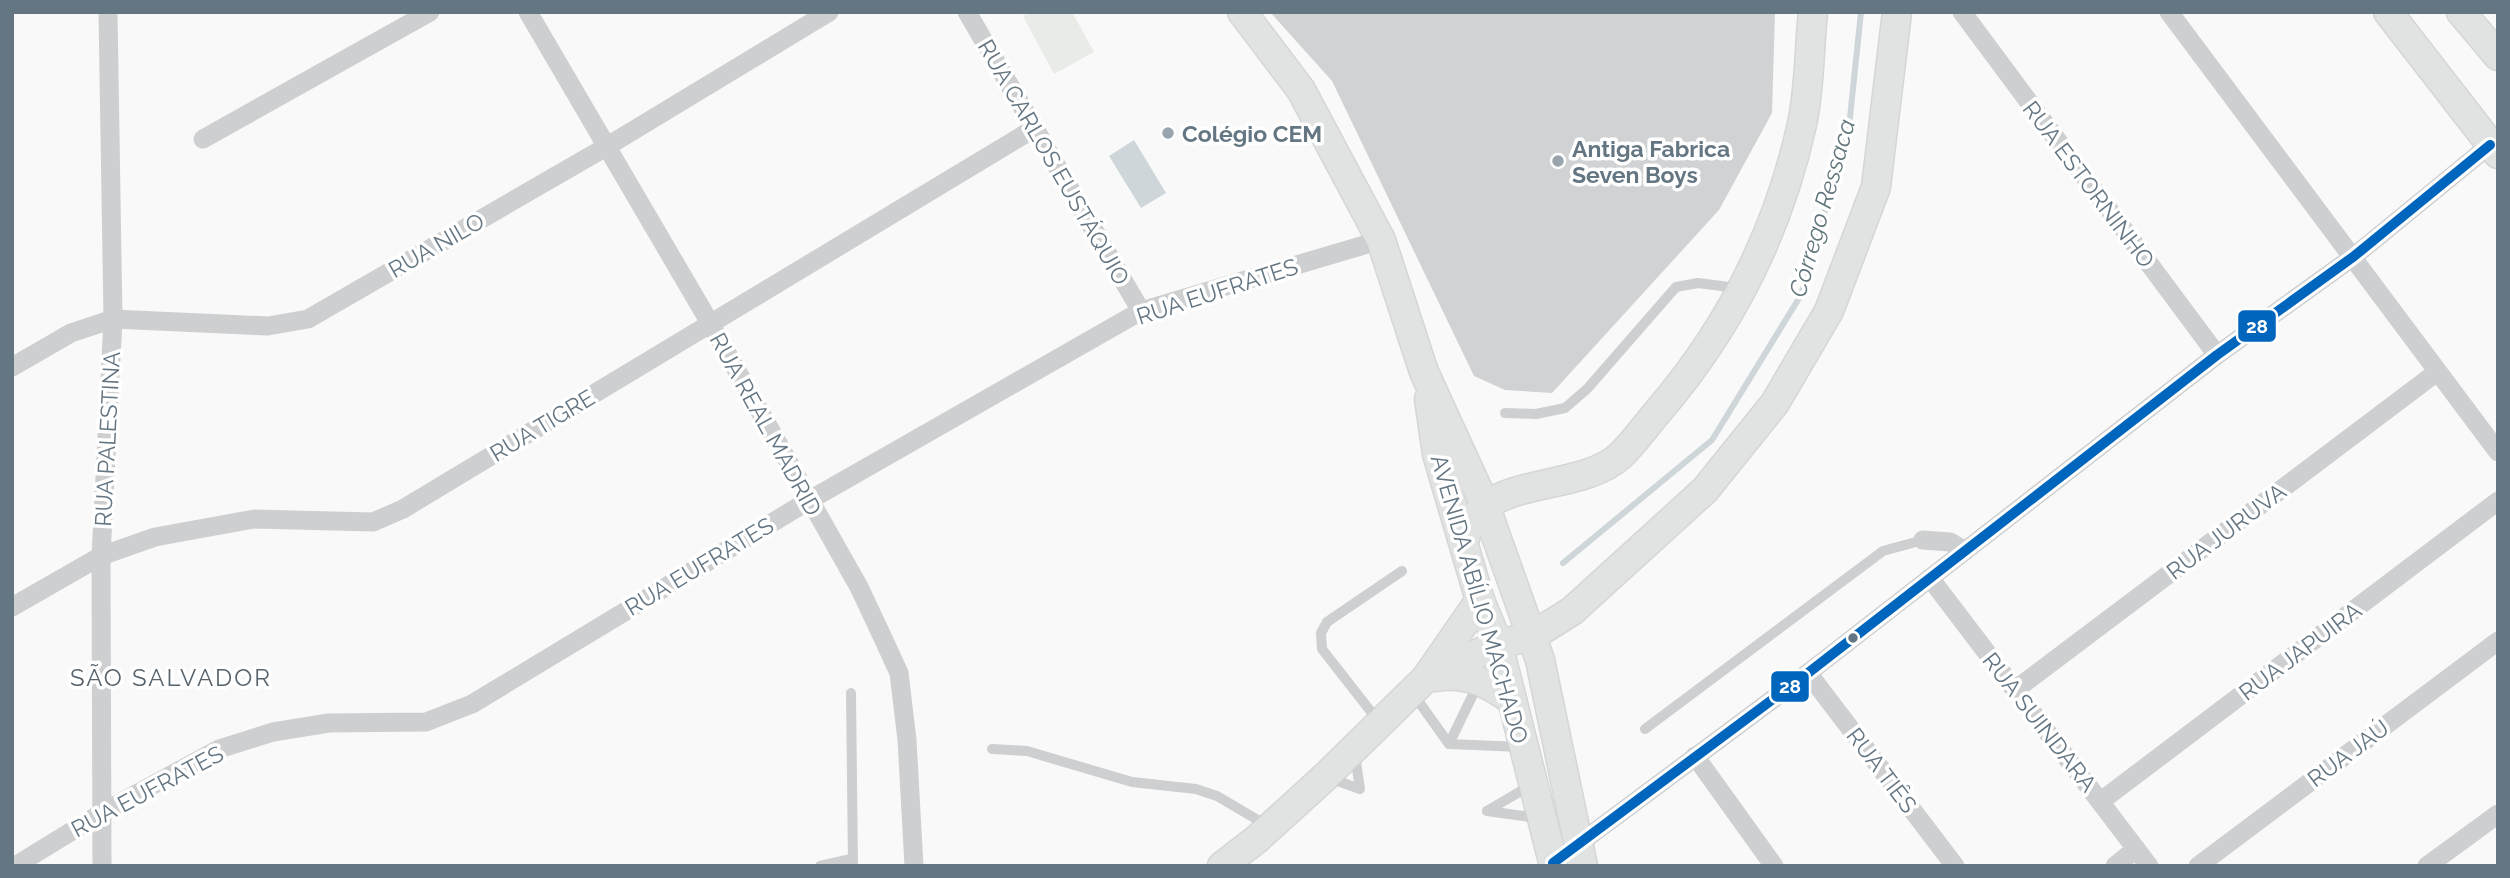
<svg xmlns="http://www.w3.org/2000/svg" width="2510" height="878" viewBox="0 0 2510 878" font-family="Raleway,sans-serif">
	<style>
		.green { fill: #e8ebe6 }
		.water { fill: #ced6d9 }
		.lines { fill: none; stroke-linecap: round; stroke-linejoin: round }
		.stream { stroke: #ced6d9; stroke-width: 6 }
		.building { fill: #d0d2d3 }
		.secondary-casing { stroke: #d5d6d7; stroke-width: 31 }
		.lane { stroke: #cecfd0; stroke-width: 10 }
		.street { stroke: #cecfd0; stroke-width: 19 }
		.secondary { stroke: #e1e2e2; stroke-width: 28 }
		.bus-1-casing { stroke: #fff; stroke-width: 16 }
		.bus-1 { stroke: #0065bd; stroke-width: 10 }
		.poi-dot { fill: #99a4ac; stroke: #fff; stroke-width: 2.5 }
		.bus-dot { fill: #657683; stroke: #fff; stroke-width: 2.5 }
		.labels { text-anchor: middle; dominant-baseline: central; stroke-width: 7; stroke-linejoin: round; paint-order: stroke }
		.poi-label { font-size: 23px; font-weight: bold; fill: #657683; stroke: #fff; text-anchor: start }
		.street-label { font-size: 23px; fill: #657683; stroke: #fff }
		.water-label { font-size: 24px; font-style: italic; fill: #60757c; stroke: #fff }
		.neighbourhood-label { font-size: 24px; letter-spacing: 2px; fill: #57646e; stroke: #fff }
		.line-badge { stroke: #fff; stroke-width: 2.5 }
		.badge-label { font-size: 19px; text-anchor: middle; font-weight: bold; fill: #fff }
	</style>
	<rect width="100%" height="100%" fill="#f9f9f9"/>
	<polygon class="green" points="1030,12 1072,12 1094,52 1054,74 1023,16"/>
	<polygon class="water" points="1134,140 1166,193 1141,208 1109,156"/>
	<g class="lines">
		<polyline class="stream" points="1563,563 1712,440 1801,295 1849,127 1861,12"/>
	</g>
	<polygon class="building" points="1270,12 1775,12 1772,113 1719,210 1552,393 1505,390 1474,376 1332,81"/>
	<g class="lines">
		<defs>
			<g id="secondary">
				<polyline points="1242,12 1301,90 1381,240 1424,372 1485,505 1540,660 1583,866"/>
				<polyline points="2388,12 2498,154"/>
				<polyline points="2461,12 2498,56"/>
				<polyline points="1429,399 1437,454 1480,600 1498,644 1554,866"/>
				<path d="M1464,544C1474,472 1575,496 1620,456C1633,444 1644,428 1655,415C1728,331 1778,233 1802,124C1810,88 1809,49 1813,12"/>
				<path d="M1436,677C1466,672 1488,683 1512,700"/>
				<polyline points="1426,678 1498,644 1532,636 1572,611 1705,490 1775,403 1829,311 1876,187 1897,12"/>
				<polyline points="1222,866 1257,839 1325,777 1426,678 1480,600"/>
			</g>
		</defs>
		<use href="#secondary" class="secondary-casing"/>
		<g class="lane">
			<polyline points="1505,413 1536,414 1565,408 1587,389 1676,287 1698,283 1737,288"/>
			<polyline points="1478,684 1449,744 1521,747"/>
			<polyline points="851,693 853,866"/>
			<polyline points="1414,695 1449,744"/>
			<polyline points="1379,722 1322,649 1321,633 1327,622 1402,571"/>
			<polyline points="1645,729 1883,551 1923,540"/>
			<polyline points="992,749 1027,751 1132,782 1196,789 1217,796 1268,826"/>
			<polyline points="1329,778 1360,789 1355,755"/>
			<polyline points="1487,811 1538,818"/>
			<polyline points="1487,811 1531,785"/>
			<polyline points="820,866 851,859"/>
		</g>
		<g class="street">
			<polyline points="528,12 710,323 859,587 882,636 899,673 907,740 914,866"/>
			<polyline points="967,12 1141,311"/>
			<polyline points="1962,12 2217,355"/>
			<polyline points="2169,12 2498,452"/>
			<polyline points="203,139 430,12"/>
			<polyline points="12,367 71,333 113,319 268,326 308,319 606,147 829,12"/>
			<polyline points="1923,540 1950,542 1965,551"/>
			<polyline points="1930,578 2149,866"/>
			<polyline points="12,607 101,556 155,537 254,519 373,522 403,509 1035,128"/>
			<polyline points="1808,673 1955,866"/>
			<polyline points="2015,690 2437,372"/>
			<polyline points="1695,756 1774,866"/>
			<polyline points="2101,801 2498,501"/>
			<polyline points="1553,863 1808,673 2217,355 2353,257 2490,145"/>
			<polyline points="15,866 103,812 219,749 273,732 329,723 426,722 472,704 808,501 1141,311 1381,240"/>
			<polyline points="102,866 101,556 113,319 108,12"/>
			<polyline points="2115,866 2136,849"/>
			<polyline points="2198,866 2498,641"/>
			<polyline points="2427,866 2498,814"/>
		</g>
		<use href="#secondary" class="secondary"/>
		<defs>
			<polyline id="bus-1" points="1553,863 1808,673 2217,355 2353,257 2490,145"/>
		</defs>
		<use href="#bus-1" class="bus-1-casing"/>
		<use href="#bus-1" class="bus-1"/>
	</g>
	<g class="poi-dot">
		<circle cx="1168" cy="133" r="7"/>
		<circle cx="1558" cy="161" r="7"/>
	</g>
	<circle class="bus-dot" cx="1853" cy="638" r="6"/>
	<g class="labels">
		<g class="poi-label">
			<text x="1182" y="133">Colégio CEM</text>
			<text x="1572" y="148">Antiga Fabrica<tspan x="1572" dy="26">Seven Boys</tspan></text>
		</g>
		<g class="street-label">
			<text transform="translate(1054 162) rotate(60)">RUA CARLOS EUSTÁQUIO</text>
			<text transform="translate(2089 184) rotate(53)">RUA ESTORNINHO</text>
			<text transform="translate(436 245) rotate(-30)">RUA NILO</text>
			<text transform="translate(1217 291) rotate(-18)">RUA EUFRATES</text>
			<text transform="translate(766 424) rotate(61)">RUA REAL MADRID</text>
			<text transform="translate(542 425) rotate(-31)">RUA TIGRE</text>
			<text transform="translate(107 439) rotate(-87)">RUA PALESTINA</text>
			<text transform="translate(2226 531) rotate(-37)">RUA JURUVA</text>
			<text transform="translate(699 566) rotate(-31)">RUA EUFRATES</text>
			<text transform="translate(1480 599) rotate(74)">AVENIDA ABÍLIO MACHADO</text>
			<text transform="translate(2300 651) rotate(-37)">RUA JAPUIRA</text>
			<text transform="translate(2040 722) rotate(52)">RUA SUINDARA</text>
			<text transform="translate(2348 753) rotate(-37)">RUA JAÚ</text>
			<text transform="translate(1882 770) rotate(53)">RUA TIÊS</text>
			<text transform="translate(147 791) rotate(-28)">RUA EUFRATES</text>
		</g>
		<g class="water-label">
			<text transform="translate(1822 208) rotate(-74)">Córrego Ressaca</text>
		</g>
		<g class="neighbourhood-label">
			<text x="171" y="677">SÃO SALVADOR</text>
		</g>
	</g>
	<g class="line-badge">
		<rect x="2237" y="309" width="40" height="34" rx="7" fill="#0065bd"/>
		<rect x="1770" y="670" width="40" height="33" rx="7" fill="#0065bd"/>
	</g>
	<g class="badge-label">
		<text x="2257" y="333">28</text>
		<text x="1790" y="693">28</text>
	</g>
	<rect width="2510" height="878" fill="none" stroke="#657683" stroke-width="28"/>
</svg>
